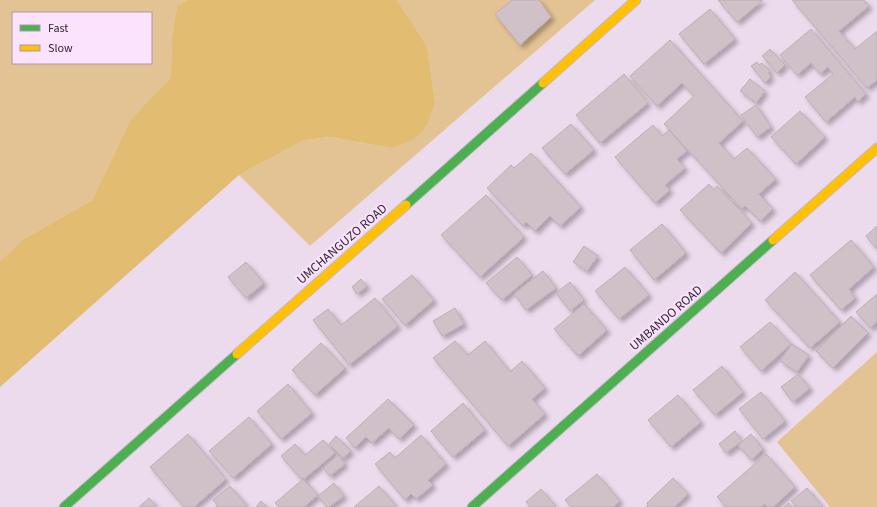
<svg xmlns="http://www.w3.org/2000/svg" width="877" height="507" viewBox="0 0 877 507" font-family="'Source Sans 3',sans-serif">
	<style>
		.green { fill: #e3c293; fill-rule: evenodd }
		.forest { fill: #e2bc70 }
		.building { fill: #d0c1c8; stroke: #beaeb5; filter: url(#shadow) }
		.lines { fill: none; stroke-linecap: round; stroke-linejoin: round }
		.fast-casing { stroke: #c5b9c6; stroke-width: 11 }
		.slow-casing { stroke: #c5b9c6; stroke-width: 11 }
		.fast { stroke: #4caf50; stroke-width: 9 }
		.slow { stroke: #ffc107; stroke-width: 9 }
		.labels { text-anchor: middle; dominant-baseline: central; stroke-width: 4; stroke-linejoin: round; paint-order: stroke }
		.street-label { font-size: 13px; fill: #322733; stroke: #fbe3fd }
	</style>
	<defs>
		<filter id="shadow"><feDropShadow dx="3.5" dy="3.5" stdDeviation="2" flood-color="#0004"/></filter>
	</defs>
	<rect width="100%" height="100%" fill="#ecdbed"/>
	<g class="green">
		<path d="M0,0H187L177,6L172,37L171,77L131,119L92,200L24,239L0,261ZM13,13H151V63H13Z"/>
		<polygon points="397,0 595,0 310,246 239,175 304,140 331,137 391,148 435,102 427,46"/>
		<polygon points="877,352 877,507 830,507 777,442"/>
	</g>
	<polygon class="forest" points="187,0 397,0 427,46 435,102 428,123 421,132 412,140 391,148 331,137 304,140 239,175 0,387 0,261 24,239 92,200 131,119 171,77 172,37 177,6"/>
	<g class="building">
		<polygon points="512,0 539,0 551,17 520,45 495,14"/>
		<polygon points="718,0 763,0 737,22"/>
		<polygon points="792,0 864,0 869,6 839,31 855,49 877,31 877,80 867,88"/>
		<polygon points="710,9 735,39 704,64 679,34"/>
		<polygon points="811,29 866,94 858,102 855,97 826,122 805,97 833,74 828,67 820,74 811,63 797,75 780,55"/>
		<polygon points="670,40 743,121 719,143 734,159 747,148 776,179 759,194 773,209 760,221 745,206 742,209 664,124 694,96 682,83 657,106 630,76"/>
		<polygon points="770,49 785,65 777,73 762,56"/>
		<polygon points="757,62 759,65 762,63 770,71 768,73 771,77 765,83 751,66"/>
		<polygon points="624,74 648,103 600,143 576,115"/>
		<polygon points="750,79 765,91 756,103 740,91"/>
		<polygon points="756,105 771,127 757,137 741,115"/>
		<polygon points="800,111 825,137 796,164 771,137"/>
		<polygon points="571,124 594,150 565,174 542,148"/>
		<polygon points="653,125 662,136 669,130 687,151 677,159 685,168 665,185 670,190 655,203 615,157"/>
		<polygon points="531,153 581,207 560,226 550,216 535,231 526,222 523,226 487,188 511,165 514,168"/>
		<polygon points="709,184 714,190 717,186 752,223 721,253 680,210"/>
		<polygon points="486,195 524,237 480,277 441,235"/>
		<polygon points="662,224 686,253 654,280 630,250"/>
		<polygon points="877,226 877,249 866,236"/>
		<polygon points="851,240 874,267 849,289 855,298 841,310 810,275"/>
		<polygon points="584,246 598,256 587,271 573,262"/>
		<polygon points="517,257 532,275 502,300 486,283"/>
		<polygon points="246,262 264,283 246,298 228,277"/>
		<polygon points="625,267 649,295 619,319 595,291"/>
		<polygon points="543,271 556,288 526,310 514,294"/>
		<polygon points="795,272 840,322 810,348 765,300"/>
		<polygon points="412,275 434,300 405,325 382,299"/>
		<polygon points="361,279 367,286 357,294 352,287"/>
		<polygon points="570,282 584,300 570,311 556,293"/>
		<polygon points="877,294 877,322 870,328 856,312"/>
		<polygon points="375,298 398,326 349,365 313,320 328,309 341,325"/>
		<polygon points="584,304 607,330 578,356 554,329"/>
		<polygon points="455,308 464,324 442,336 433,321"/>
		<polygon points="851,316 868,333 833,368 816,351"/>
		<polygon points="770,322 791,344 761,371 740,347"/>
		<polygon points="455,341 468,355 485,341 510,372 522,361 545,388 532,399 545,414 508,446 433,358"/>
		<polygon points="321,343 345,368 315,395 292,370"/>
		<polygon points="792,344 809,355 797,372 780,361"/>
		<polygon points="722,366 743,392 715,415 693,390"/>
		<polygon points="798,374 810,388 793,402 781,387"/>
		<polygon points="288,384 312,413 281,439 257,411"/>
		<polygon points="761,392 785,421 763,439 739,409"/>
		<polygon points="678,395 701,422 671,447 648,420"/>
		<polygon points="388,399 414,425 399,439 389,428 372,443 366,437 355,448 346,438"/>
		<polygon points="463,403 485,430 453,457 431,431"/>
		<polygon points="249,417 272,444 233,478 209,451"/>
		<polygon points="735,431 742,441 726,453 719,444"/>
		<polygon points="188,434 226,479 194,507 184,507 150,467"/>
		<polygon points="751,434 763,449 751,460 738,445"/>
		<polygon points="421,435 446,464 428,480 433,485 416,499 411,494 405,500 375,464 390,452 395,458"/>
		<polygon points="336,436 351,451 343,458 329,444"/>
		<polygon points="323,440 335,453 304,479 303,478 301,479 281,456 295,444 305,455"/>
		<polygon points="766,454 795,487 773,507 767,507 765,504 761,507 726,507 717,497"/>
		<polygon points="338,455 345,464 330,476 323,468"/>
		<polygon points="597,474 620,501 613,507 571,507 565,500"/>
		<polygon points="673,478 688,494 674,507 646,507 648,505 647,503"/>
		<polygon points="303,479 318,495 305,506 306,507 279,507 275,503"/>
		<polygon points="334,483 344,496 329,507 327,507 318,496"/>
		<polygon points="230,486 248,507 216,507 218,506 213,500"/>
		<polygon points="379,486 397,507 354,507"/>
		<polygon points="807,488 823,507 796,507 791,501"/>
		<polygon points="541,489 556,507 530,507 526,502"/>
		<polygon points="149,498 157,507 139,507"/>
		<polygon points="261,501 267,507 256,507"/>
		<polygon points="789,503 792,507 784,507"/>
	</g>
	<g class="lines">
		<defs>
			<g id="fast">
				<polyline points="406,205 543,83"/>
				<polyline points="64,507 237,354"/>
				<polyline points="472,507 773,240"/>
			</g>
			<g id="slow">
				<polyline points="543,83 636,0"/>
				<polyline points="773,240 877,148"/>
				<polyline points="237,354 406,205"/>
			</g>
		</defs>
		<use href="#fast" class="fast-casing"/>
		<use href="#slow" class="slow-casing"/>
		<use href="#fast" class="fast"/>
		<use href="#slow" class="slow"/>
	</g>
	<g class="labels">
		<g class="street-label">
			<text transform="translate(342 244) rotate(-41)">UMCHANGUZO ROAD</text>
			<text transform="translate(666 318) rotate(-41)">UMBANDO ROAD</text>
		</g>
	</g>
	<rect x="12" y="12" width="140" height="52" fill="#fbe3fd" stroke="#ab98ac"/>
	<rect x="20" y="25" width="20" height="6" fill="#4caf50" stroke="#ab98ac"/>
	<text x="48" y="32" font-size="12" fill="#322733">Fast</text>
	<rect x="20" y="45" width="20" height="6" fill="#ffc107" stroke="#ab98ac"/>
	<text x="48" y="52" font-size="12" fill="#322733">Slow</text>
</svg>
